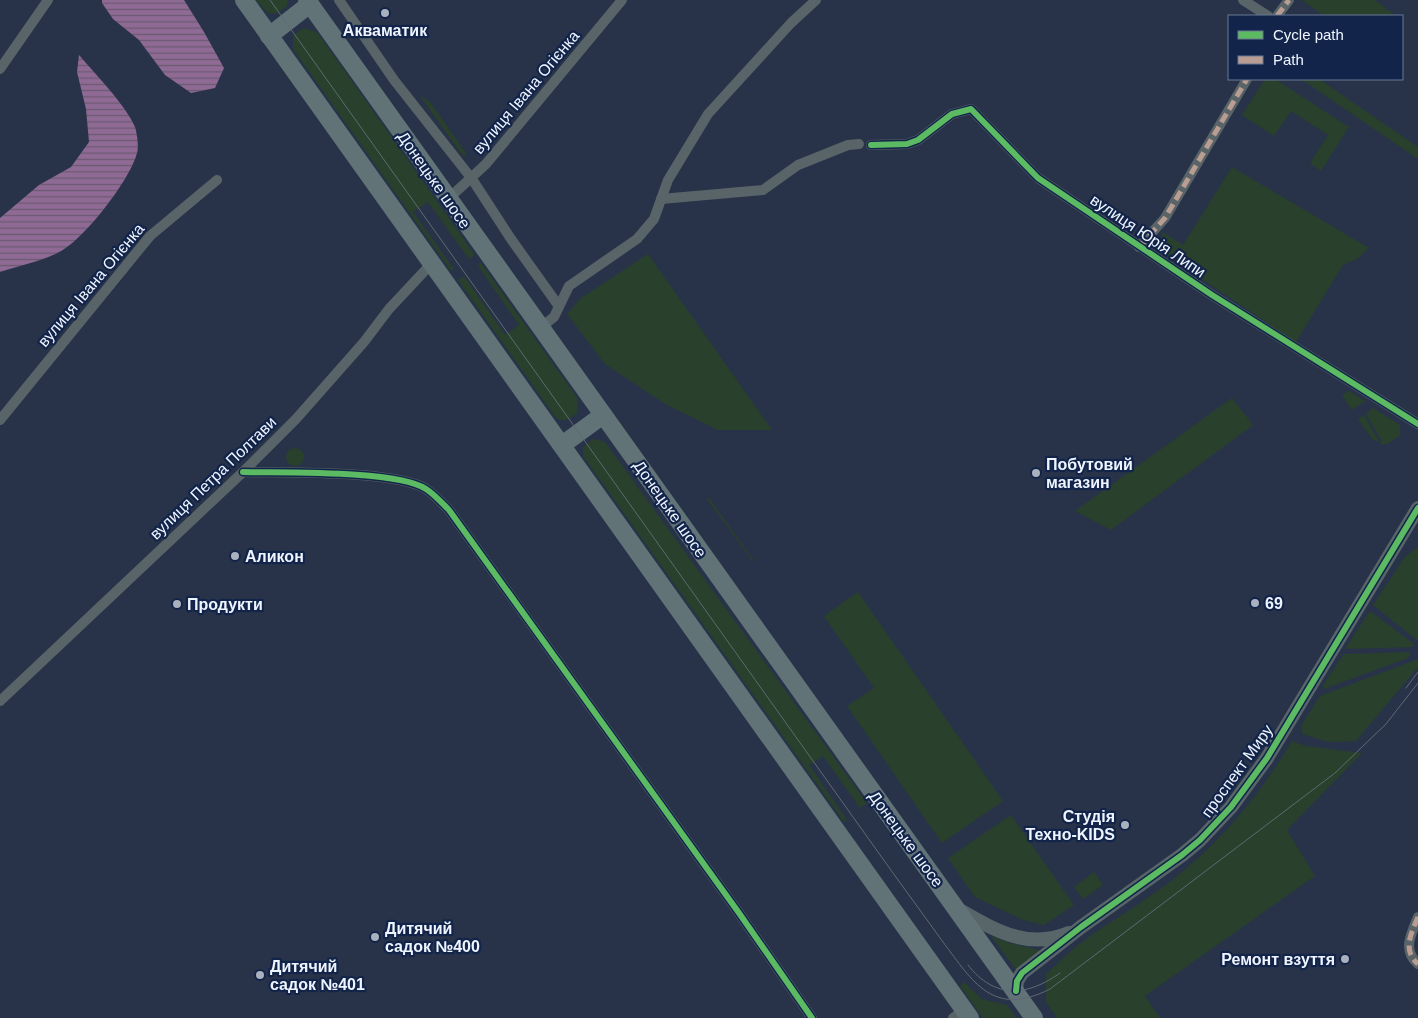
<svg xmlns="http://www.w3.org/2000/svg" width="1418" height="1018" viewBox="0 0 1418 1018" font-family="Helvetica,sans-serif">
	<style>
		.grass { fill: #29402c }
		.water { fill: url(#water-rules) }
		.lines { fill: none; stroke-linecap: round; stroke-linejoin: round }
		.street { stroke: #596468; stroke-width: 10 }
		.secondary { stroke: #586569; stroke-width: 14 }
		.highway { stroke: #627378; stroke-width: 18 }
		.tram { stroke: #606972; stroke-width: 1 }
		.quiet { stroke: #b99d93; stroke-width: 5; stroke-dasharray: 10 5; stroke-linecap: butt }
		.cycleway-casing { stroke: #12244a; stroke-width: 9 }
		.cycleway { stroke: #5cba63; stroke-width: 6 }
		.poi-dot { fill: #a9b1bf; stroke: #12244a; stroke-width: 2 }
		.labels { text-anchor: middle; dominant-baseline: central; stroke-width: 4.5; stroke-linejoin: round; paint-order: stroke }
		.poi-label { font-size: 16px; font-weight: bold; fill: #eff5ff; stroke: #12244a; text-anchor: start }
		.street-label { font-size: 16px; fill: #eff5ff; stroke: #12244a }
	</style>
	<defs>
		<pattern id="water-rules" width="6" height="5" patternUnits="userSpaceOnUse" patternTransform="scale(1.25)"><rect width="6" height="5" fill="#8e6a95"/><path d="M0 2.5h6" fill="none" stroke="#6b5a70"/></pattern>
	</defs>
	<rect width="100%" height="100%" fill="#283349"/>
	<g class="grass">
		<polygon points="256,0 288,0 287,6 276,14 268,13"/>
		<polygon points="1302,0 1375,0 1396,16 1324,16"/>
		<polygon points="303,28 317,32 475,255 469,259 428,202 413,212 454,269 451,271 293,49 293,36"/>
		<polygon points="1265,79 1275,79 1349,127 1321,171 1310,163 1328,135 1291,111 1274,136 1242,115"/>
		<polygon points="1301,79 1319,79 1418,147 1418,159"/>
		<polygon points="419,95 430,102 466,153 464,157"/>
		<polygon points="1232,167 1369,248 1357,259 1343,265 1296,342 1158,250 1163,232 1183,245"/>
		<polygon points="648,254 772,430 718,430 665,404 605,364 567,314 581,298"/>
		<path d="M481,263L578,399L577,413C570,419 565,423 556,418L458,280L464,276L505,335L519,325L478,266Z"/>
		<polygon points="1349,391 1365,401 1352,410 1343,397 1343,394"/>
		<polygon points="1232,398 1253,425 1111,530 1075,511"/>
		<polygon points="1373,408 1400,425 1400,435 1388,444 1380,444 1381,440 1366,414"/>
		<path d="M1364,415C1370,424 1372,431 1378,439V442L1373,440L1358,419Z"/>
		<polygon points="593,439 605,442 867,803 860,808 823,756 809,765 847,820 844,822 583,456 583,447"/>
		<circle cx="295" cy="457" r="9"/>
		<polygon points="709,498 754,561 754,563 707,499"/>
		<polygon points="1416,548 1418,548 1418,641 1373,605 1405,557"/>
		<polygon points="858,592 1003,801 942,843 847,706 874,688 824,616"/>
		<polygon points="1370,611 1414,644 1413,647 1345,649"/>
		<polygon points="1411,652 1408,658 1324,689 1323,685 1344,654"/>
		<polygon points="1418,659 1418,667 1356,741 1328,742 1302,734 1302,724 1320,696"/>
		<path d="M1292,741L1306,746L1362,753L1287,830L1315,876L1145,996L1160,1018H1057L1046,1002V974C1059,962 1072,949 1086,939C1114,919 1144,902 1171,881C1221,842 1260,795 1292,741Z"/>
		<polygon points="1011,815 1074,905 1044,925 1023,920 975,897 948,858"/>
		<polygon points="1094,872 1103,885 1083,899 1074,887"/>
		<polygon points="991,936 1012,944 1045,951 1017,971"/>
		<polygon points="964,982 982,999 1007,1005 1016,1018 983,1018 960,986"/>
	</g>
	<g class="water">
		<polygon points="102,0 184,0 204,32 224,68 215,88 191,93 165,75 139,40 113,19 102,3"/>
		<path d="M79,55C96,75 125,104 135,127C137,133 139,147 137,153C130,180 85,238 61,251C41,262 21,265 0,272V218L39,185L71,167L89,142L86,109L77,72Z"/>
	</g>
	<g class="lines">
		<g class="street">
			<polyline points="339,0 394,80 472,179 511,239 558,305"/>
			<polyline points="1243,0 1268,16"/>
			<polyline points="1277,16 1289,0"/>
			<polyline points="0,69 48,0"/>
			<polyline points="871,145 907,144 918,140 952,114 971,109 1038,178 1212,295 1418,424"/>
			<polyline points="448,199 486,164 622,0"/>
			<polyline points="661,199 763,190 798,165 848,145 859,144"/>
			<polyline points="1139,247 1165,218 1247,79"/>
			<polyline points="540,328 554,317 569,286 637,239 654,219 668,180 708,114 791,23 816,0"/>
			<polyline points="0,420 150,236 217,180"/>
			<path d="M243,472C283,473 396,470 426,489C434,494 442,503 449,510L739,913L812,1018"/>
			<polyline points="0,701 243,472 296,419 364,342 389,309 432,263"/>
			<path d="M1418,917C1411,934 1402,950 1418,964"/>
			<polyline points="953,1018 964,1010"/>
		</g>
		<g class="secondary">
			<path d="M956,908C993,929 1027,951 1069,933"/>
			<polyline points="1016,991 1017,981 1022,973 1081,927 1182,855 1200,840 1231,807 1267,758 1418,508"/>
		</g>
		<g class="highway">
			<polyline points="244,0 970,1018"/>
			<polyline points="307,0 1034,1018"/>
			<polyline points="269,36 310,4"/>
			<polyline points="562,445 603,415"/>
		</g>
		<g class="tram">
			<path d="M270,0L893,873C910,896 926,919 943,942C973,982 993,1018 1050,989L1335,773L1386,724L1418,683"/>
			<polyline points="1406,688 1418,672"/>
			<path d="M968,965C995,1000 1028,996 1060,973"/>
		</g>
		<g class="quiet">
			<polyline points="1277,16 1289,0"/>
			<polyline points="1139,247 1165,218 1247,79"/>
			<path d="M1418,917C1411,934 1402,950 1418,964"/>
		</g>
		<defs>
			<g id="cycleway">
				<polyline points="871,145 907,144 918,140 952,114 971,109 1038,178 1212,295 1418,424"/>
				<path d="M243,472C283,473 396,470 426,489C434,494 442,503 449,510L739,913L812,1018"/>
				<polyline points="1016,991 1017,981 1022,973 1081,927 1182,855 1200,840 1231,807 1267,758 1418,508"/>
			</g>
		</defs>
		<use href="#cycleway" class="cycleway-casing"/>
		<use href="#cycleway" class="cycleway"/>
	</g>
	<g class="poi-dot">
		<circle cx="385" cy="13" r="5"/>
		<circle cx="1036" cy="473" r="5"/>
		<circle cx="235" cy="556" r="5"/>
		<circle cx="1255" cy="603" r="5"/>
		<circle cx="177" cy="604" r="5"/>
		<circle cx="1125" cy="825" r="5"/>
		<circle cx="375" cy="937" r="5"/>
		<circle cx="1345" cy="959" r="5"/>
		<circle cx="260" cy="975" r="5"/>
	</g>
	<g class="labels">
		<g class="poi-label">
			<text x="385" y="30" text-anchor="middle">Акваматик</text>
			<text x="1046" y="464">Побутовий<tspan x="1046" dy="18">магазин</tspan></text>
			<text x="245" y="556">Аликон</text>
			<text x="1265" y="603">69</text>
			<text x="187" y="604">Продукти</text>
			<text x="1115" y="816" text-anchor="end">Студія<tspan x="1115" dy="18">Техно-KIDS</tspan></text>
			<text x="385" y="928">Дитячий<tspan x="385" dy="18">садок №400</tspan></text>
			<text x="1335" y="959" text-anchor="end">Ремонт взуття</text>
			<text x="270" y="966">Дитячий<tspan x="270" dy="18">садок №401</tspan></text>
		</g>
		<g class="street-label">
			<text transform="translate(526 92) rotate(-50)">вулиця Івана Огієнка</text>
			<text transform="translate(434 180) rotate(55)">Донецьке шосе</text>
			<text transform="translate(1148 236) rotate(34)">вулиця Юрія Липи</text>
			<text transform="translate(91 285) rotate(-50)">вулиця Івана Огієнка</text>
			<text transform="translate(213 478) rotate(-44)">вулиця Петра Полтави</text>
			<text transform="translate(670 509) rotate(55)">Донецьке шосе</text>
			<text transform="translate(1237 771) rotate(-54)">проспект Миру</text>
			<text transform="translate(906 839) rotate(54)">Донецьке шосе</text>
		</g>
	</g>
	<rect x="1228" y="15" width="175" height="65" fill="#12244a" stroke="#6a7892"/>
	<rect x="1238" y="31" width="25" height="8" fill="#5cba63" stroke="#6a7892"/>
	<text x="1273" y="40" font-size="15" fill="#eff5ff">Cycle path</text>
	<rect x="1238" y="56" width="25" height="8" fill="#b99d93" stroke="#6a7892"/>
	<text x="1273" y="65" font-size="15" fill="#eff5ff">Path</text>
</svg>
